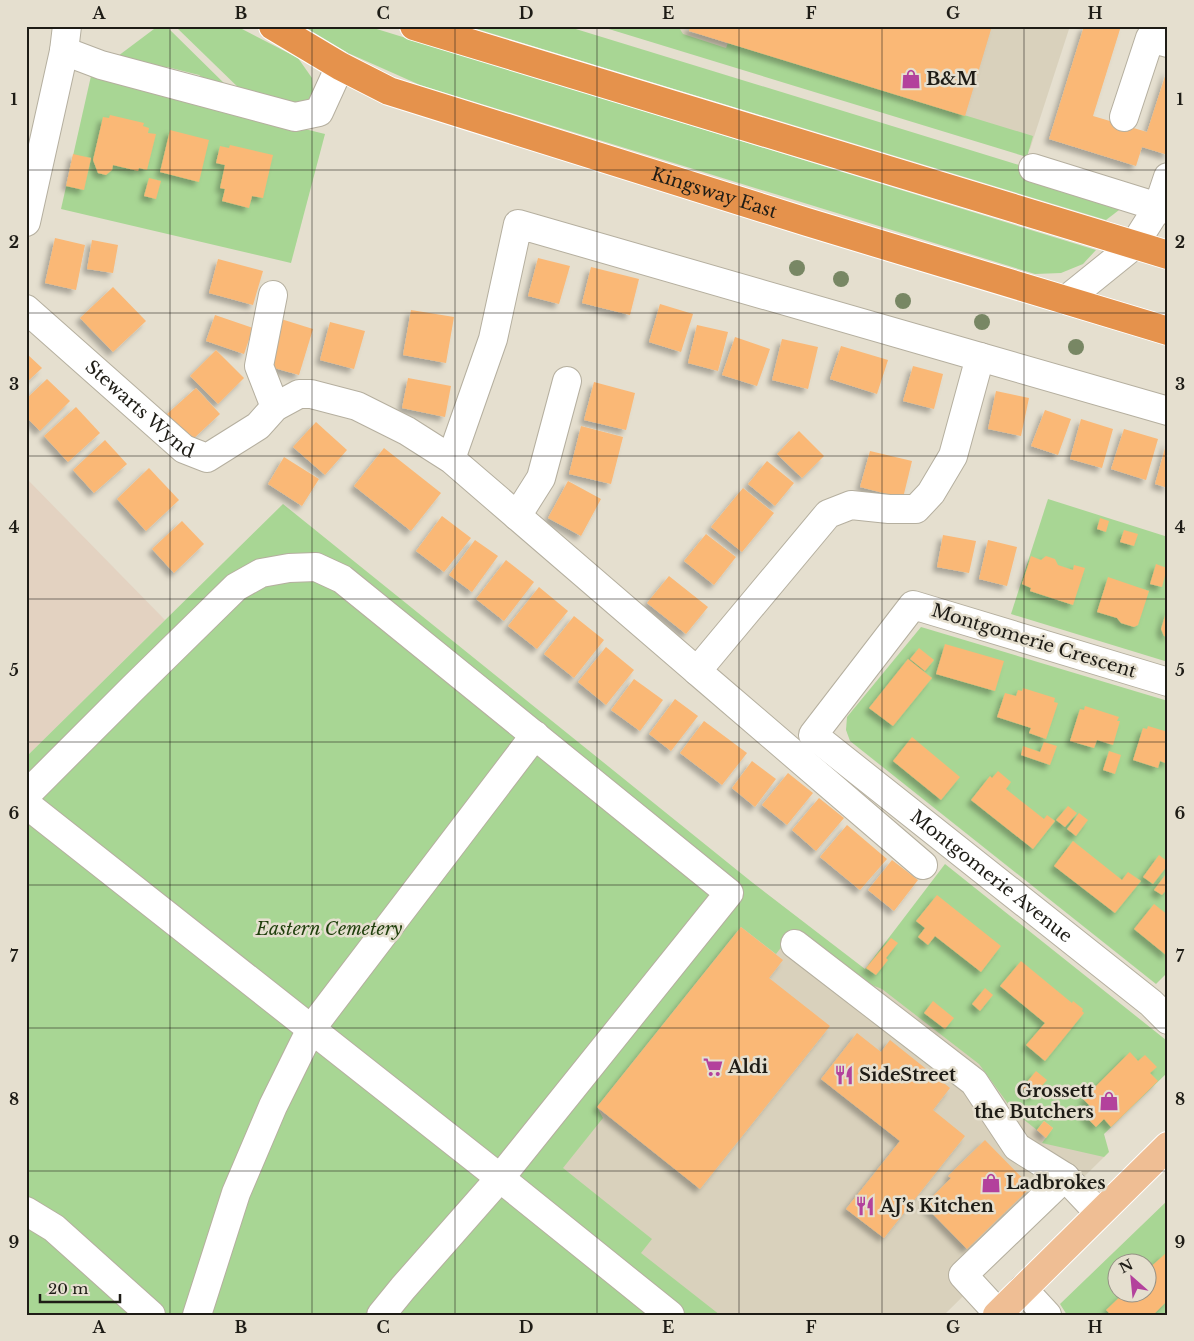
<svg xmlns="http://www.w3.org/2000/svg" width="1194" height="1341" viewBox="0 0 1194 1341" font-family="'Libre Baskerville',serif">
	<style>
		.commercial { fill: #d9d1bc }
		.industrial { fill: #e3d2c1 }
		.green { fill: #a8d694; fill-rule: evenodd }
		.building { fill: #fab876; filter: url(#shadow) }
		.lines { fill: none; stroke-linecap: round; stroke-linejoin: round }
		.minor-casing { stroke: #b5af9f; stroke-width: 30 }
		.major-casing { stroke: #fff; stroke-width: 30 }
		.highway-casing { stroke: #fff; stroke-width: 30 }
		.minor { stroke: #fff; stroke-width: 28 }
		.major { stroke: #efbe94; stroke-width: 28 }
		.highway { stroke: #e5924c; stroke-width: 28 }
		.tree { fill: #788764 }
		.grid { fill: none; stroke: #1e1c16; stroke-width: 1; stroke-opacity: 0.55 }
		.labels { text-anchor: middle; dominant-baseline: central; stroke-width: 5; stroke-linejoin: round; paint-order: stroke }
		.poi-label { font-size: 18px; font-weight: bold; fill: #1e1c16; stroke: #e5dfcf; text-anchor: start }
		.street-label { font-size: 18px; fill: #1e1c16; stroke: #e5dfcf }
		.park-label { font-size: 18px; font-style: italic; fill: #1f3f0c; stroke: #e5dfcf }
		.neatline { fill: none; stroke: #1e1c16; stroke-width: 2 }
		.grid-label { font-size: 16px; text-anchor: middle; font-weight: bold; fill: #1e1c16 }
	</style>
	<defs>
		<filter id="shadow"><feDropShadow dx="-4.5" dy="4.5" stdDeviation="2.5" flood-color="#0004"/></filter>
	</defs>
	<rect width="100%" height="100%" fill="#e5dfcf"/>
	<g class="commercial">
		<polygon points="599,26 1070,26 1030,149"/>
		<polygon points="753,883 1104,1157 944,1315 708,1315 525,1169"/>
	</g>
	<polygon class="industrial" points="26,478 165,620 26,757"/>
	<g class="green">
		<polygon points="158,26 166,26 232,91 214,86 199,75 167,67 154,71 118,56"/>
		<polygon points="175,26 232,26 242,29 298,58 312,78 313,96 303,105 245,94"/>
		<polygon points="303,26 367,26 1096,250 1083,264 1061,273 1035,274 420,85 348,53"/>
		<polygon points="467,26 566,26 1029,168 1123,207 1106,220"/>
		<polygon points="599,26 678,26 683,34 726,48 728,43 1033,136 1027,157"/>
		<polygon points="91,76 325,134 291,263 61,209"/>
		<polygon points="1048,499 1168,537 1168,662 1011,614"/>
		<polygon points="283,504 753,883 865,969 945,864 1166,1040 1168,1042 1168,1072 1104,1134 1109,1152 1104,1157 1042,1143 1053,1128 1044,1121 1037,1130 1014,1112 979,1064 882,989 859,980 794,931 776,954 741,927 597,1107 603,1118 563,1168 652,1239 641,1253 720,1315 26,1315 26,757"/>
		<polygon points="921,627 1168,701 1168,972 1156,984 850,741 846,730 847,717"/>
		<path d="M1168,1200V1315H1067L1060,1304ZM1116,1264H1146V1294H1116Z"/>
	</g>
	<g class="building">
		<polygon points="690,26 992,26 965,116 689,31"/>
		<polygon points="1084,26 1121,26 1093,116 1147,132 1168,67 1168,155 1142,147 1136,166 1049,139"/>
		<polygon points="110,115 144,123 143,126 149,128 148,133 156,134 147,170 139,168 138,171 113,165 112,170 106,175 98,173 93,160 103,117 109,118"/>
		<polygon points="170,130 209,140 199,182 160,172"/>
		<polygon points="230,145 273,155 263,198 252,196 249,208 222,201 225,189 220,188 225,165 216,163 220,146 229,148"/>
		<polygon points="73,154 91,158 84,190 66,186"/>
		<polygon points="149,178 161,181 156,199 144,196"/>
		<polygon points="55,238 85,245 76,290 45,283"/>
		<polygon points="92,240 118,245 113,273 87,269"/>
		<polygon points="538,258 570,266 559,304 528,296"/>
		<polygon points="218,259 263,271 253,305 209,293"/>
		<polygon points="591,267 639,279 630,315 582,303"/>
		<polygon points="113,287 146,321 113,352 80,318"/>
		<polygon points="660,304 693,314 681,352 649,342"/>
		<polygon points="411,310 454,317 446,363 403,355"/>
		<polygon points="215,315 253,328 244,354 206,341"/>
		<polygon points="281,319 313,329 299,375 267,366"/>
		<polygon points="330,322 365,331 354,369 320,360"/>
		<polygon points="697,325 728,332 718,371 688,363"/>
		<polygon points="735,337 770,349 757,386 722,375"/>
		<polygon points="782,339 818,347 808,389 772,380"/>
		<polygon points="841,346 888,360 877,394 830,379"/>
		<polygon points="216,350 244,378 218,404 190,376"/>
		<polygon points="26,353 42,368 26,383"/>
		<polygon points="913,366 943,374 934,409 903,401"/>
		<polygon points="408,378 451,386 445,417 402,408"/>
		<polygon points="47,379 70,401 40,431 26,417 26,399"/>
		<polygon points="594,382 635,393 626,430 584,420"/>
		<polygon points="196,388 220,414 192,440 167,414"/>
		<polygon points="996,391 1029,398 1021,436 988,429"/>
		<polygon points="76,407 100,433 68,462 44,436"/>
		<polygon points="1045,410 1071,419 1058,455 1031,446"/>
		<polygon points="1081,419 1113,429 1102,468 1070,459"/>
		<polygon points="316,422 347,450 325,475 293,447"/>
		<polygon points="581,426 623,437 611,484 569,474"/>
		<polygon points="1124,429 1158,439 1146,480 1111,469"/>
		<polygon points="799,431 824,456 802,478 777,454"/>
		<polygon points="105,440 127,464 94,493 73,470"/>
		<polygon points="1167,441 1168,441 1168,488 1155,484"/>
		<polygon points="384,448 441,493 411,531 354,486"/>
		<polygon points="870,451 912,461 903,498 860,487"/>
		<polygon points="284,457 319,479 302,506 268,484"/>
		<polygon points="767,461 794,483 775,506 748,484"/>
		<polygon points="149,468 179,500 146,531 117,499"/>
		<polygon points="568,481 601,499 581,536 548,518"/>
		<polygon points="743,488 774,513 742,552 711,527"/>
		<polygon points="442,516 471,538 444,572 416,551"/>
		<polygon points="1100,518 1109,521 1106,532 1097,529"/>
		<polygon points="182,521 204,544 174,573 152,549"/>
		<polygon points="1124,530 1138,534 1134,546 1120,542"/>
		<polygon points="706,534 736,557 714,585 684,561"/>
		<polygon points="943,535 976,541 969,573 937,567"/>
		<polygon points="475,540 498,556 472,592 449,575"/>
		<polygon points="988,540 1017,547 1007,586 979,579"/>
		<polygon points="1031,556 1041,560 1046,556 1055,559 1058,565 1073,570 1074,565 1085,568 1073,605 1030,591 1031,588 1022,584"/>
		<polygon points="506,560 534,582 504,621 476,599"/>
		<polygon points="1156,564 1167,568 1162,587 1150,584"/>
		<polygon points="669,576 708,607 686,634 647,603"/>
		<polygon points="1108,577 1149,591 1138,625 1134,627 1121,623 1117,618 1097,612"/>
		<polygon points="539,587 568,611 537,649 508,626"/>
		<polygon points="1167,609 1168,609 1168,637 1164,636 1161,629"/>
		<polygon points="574,616 604,640 574,678 544,654"/>
		<polygon points="945,644 1004,661 995,691 936,674"/>
		<polygon points="606,647 634,670 606,705 578,682"/>
		<polygon points="919,648 934,660 925,671 910,659"/>
		<polygon points="908,659 932,678 893,726 869,708"/>
		<polygon points="634,679 663,700 640,731 611,710"/>
		<polygon points="1023,688 1055,698 1054,702 1058,703 1046,739 1029,733 1031,728 997,717 1005,693 1016,696 1018,690 1022,691"/>
		<polygon points="675,699 698,716 671,751 649,734"/>
		<polygon points="1085,706 1119,717 1117,721 1120,721 1113,745 1097,740 1094,748 1070,741 1080,709 1084,710"/>
		<polygon points="704,721 747,753 722,785 680,753"/>
		<polygon points="1148,726 1168,732 1168,764 1160,761 1158,768 1133,760 1143,728 1147,729"/>
		<polygon points="912,737 960,777 941,800 893,761"/>
		<polygon points="1044,742 1057,746 1050,765 1021,755 1023,746 1040,752"/>
		<polygon points="1109,751 1121,755 1115,774 1103,770"/>
		<polygon points="752,761 776,779 755,807 732,788"/>
		<polygon points="998,771 1011,782 1006,789 1044,819 1047,815 1055,821 1033,849 971,800 990,776 992,778"/>
		<polygon points="788,773 813,793 787,825 762,805"/>
		<polygon points="819,798 844,818 816,851 792,830"/>
		<polygon points="1068,806 1077,813 1065,827 1056,820"/>
		<polygon points="1079,813 1088,820 1076,836 1067,829"/>
		<polygon points="847,825 887,859 860,890 820,857"/>
		<polygon points="1073,841 1122,880 1128,872 1141,881 1115,913 1054,866"/>
		<polygon points="1159,855 1168,862 1168,865 1153,884 1143,877"/>
		<polygon points="892,860 918,880 894,911 868,890"/>
		<polygon points="1166,874 1168,875 1168,888 1162,895 1154,890"/>
		<polygon points="937,895 1001,946 981,972 935,936 928,945 918,937 925,928 916,921"/>
		<polygon points="1154,904 1168,915 1168,953 1166,955 1134,929"/>
		<polygon points="741,927 783,960 769,978 830,1026 700,1189 597,1107"/>
		<polygon points="891,938 898,943 886,958 888,960 876,975 866,968"/>
		<polygon points="1021,961 1072,1003 1073,1001 1083,1009 1082,1011 1084,1013 1045,1061 1026,1045 1045,1023 1000,986"/>
		<polygon points="985,988 993,995 980,1011 972,1004"/>
		<polygon points="933,1001 954,1018 945,1029 924,1013"/>
		<polygon points="857,1033 881,1052 890,1040 950,1088 933,1110 965,1136 884,1238 846,1209 900,1141 821,1079"/>
		<polygon points="1130,1052 1138,1061 1145,1055 1157,1067 1150,1073 1158,1081 1111,1127 1104,1119 1096,1127 1084,1115 1091,1107 1083,1099"/>
		<polygon points="1036,1071 1047,1080 1032,1097 1022,1088"/>
		<polygon points="1044,1121 1053,1128 1046,1138 1037,1130"/>
		<polygon points="985,1140 1031,1187 967,1249 924,1205 951,1178 948,1176"/>
		<polygon points="1165,1254 1168,1257 1168,1300 1153,1315 1111,1315 1106,1310 1123,1294 1146,1294 1146,1271"/>
	</g>
	<g class="lines">
		<defs>
			<g id="minor">
				<polyline points="64,51 101,65 295,117 319,112 340,66"/>
				<polyline points="1124,117 1150,38 1168,43"/>
				<polyline points="1033,168 1168,210"/>
				<polyline points="26,222 64,51 67,26"/>
				<polyline points="273,295 259,366 275,407"/>
				<polyline points="1066,300 1134,245 1158,207 1168,177"/>
				<path id="s1" d="M26,309L184,449L207,458L258,426L275,407L299,394H311L357,406L407,431L451,459L697,671L828,514L851,505L889,509H916L931,493L953,456L980,357L518,224L493,339L451,459"/>
				<polyline points="980,357 1168,411"/>
				<polyline points="517,516 541,478 567,381"/>
				<polyline points="697,671 923,865"/>
				<path id="s2" d="M1168,682L913,605L813,735L1151,1003L1168,1020"/>
				<polyline points="26,795 133,688 236,587 261,573 289,568 316,567 342,579 729,893 500,1178 403,1288 381,1315"/>
				<polyline points="26,804 500,1178 670,1315"/>
				<polyline points="795,944 974,1082 1017,1147 1065,1177 1099,1213"/>
				<polyline points="26,1211 54,1228 151,1315"/>
				<polyline points="1023,1289 1047,1315"/>
				<polyline points="998,1313 963,1275 1065,1177"/>
				<polyline points="197,1315 236,1193 273,1106 311,1029 535,735"/>
			</g>
			<polyline id="major" points="997,1315 1168,1146"/>
			<g id="highway">
				<path id="s3" d="M273,26L340,66L389,91L807,222L1168,331"/>
				<polyline points="414,26 1168,255"/>
			</g>
		</defs>
		<use href="#minor" class="minor-casing"/>
		<use href="#major" class="major-casing"/>
		<use href="#highway" class="highway-casing"/>
		<use href="#minor" class="minor"/>
		<use href="#major" class="major"/>
		<use href="#highway" class="highway"/>
	</g>
	<g class="tree">
		<circle cx="797" cy="268" r="8"/>
		<circle cx="841" cy="279" r="8"/>
		<circle cx="903" cy="301" r="8"/>
		<circle cx="982" cy="322" r="8"/>
		<circle cx="1076" cy="347" r="8"/>
	</g>
	<path class="grid" d="M170,26V1315M312,26V1315M455,26V1315M597,26V1315M739,26V1315M882,26V1315M1024,26V1315M26,170H1168M26,313H1168M26,456H1168M26,599H1168M26,742H1168M26,885H1168M26,1028H1168M26,1171H1168"/>
	<defs>
		<symbol id="shop-bare" viewBox="-9 -9 18 18"><path d="M-5-2.5h2.3a2.7 3.5 0 0 1 5.4 0H5L5.5 6h-11ZM-1.5-2.5h3a1.5 2.3 0 0 0-3 0Z" fill="#b3419c" stroke="#e5dfcf" stroke-width="2.5" paint-order="stroke"/></symbol>
		<symbol id="supermarket-bare" viewBox="-9 -9 18 18"><path d="M-6-5.5h2.5l.6 2H6L4.5 2H-2.5L-4.4-4H-6ZM-1.5 3.2a1.3 1.3 0 1 0 .1 0ZM3 3.2a1.3 1.3 0 1 0 .1 0Z" fill="#b3419c" stroke="#e5dfcf" stroke-width="2.5" paint-order="stroke"/></symbol>
		<symbol id="restaurant-bare" viewBox="-9 -9 18 18"><path d="M-5-6h1v4h1v-4h1v4h1v-4h1v5L-1.5 .5V6h-2V.5L-5-1ZM5-6V6H3V1.5H1.5Q1.5-4 5-6Z" fill="#b3419c" stroke="#e5dfcf" stroke-width="2.5" paint-order="stroke"/></symbol>
	</defs>
	<g fill-rule="evenodd">
		<use href="#shop-bare" x="897" y="65" width="28" height="28"/>
		<use href="#supermarket-bare" x="699" y="1053" width="28" height="28"/>
		<use href="#restaurant-bare" x="830" y="1061" width="28" height="28"/>
		<use href="#shop-bare" x="1095" y="1087" width="28" height="28"/>
		<use href="#shop-bare" x="977" y="1169" width="28" height="28"/>
		<use href="#restaurant-bare" x="851" y="1192" width="28" height="28"/>
	</g>
	<g class="labels">
		<g class="poi-label">
			<text x="926" y="79">B&amp;M</text>
			<text x="728" y="1067">Aldi</text>
			<text x="859" y="1075">SideStreet</text>
			<text x="1094" y="1091" text-anchor="end">Grossett<tspan x="1094" dy="21">the Butchers</tspan></text>
			<text x="1006" y="1183">Ladbrokes</text>
			<text x="880" y="1206">AJ’s Kitchen</text>
		</g>
		<g class="street-label">
			<text stroke="none"><textPath href="#s3" startOffset="474">Kingsway East</textPath></text>
			<text stroke="none"><textPath href="#s1" startOffset="152">Stewarts Wynd</textPath></text>
			<text transform="translate(1034 641) rotate(17)">Montgomerie Crescent</text>
			<text stroke="none"><textPath href="#s2" startOffset="658">Montgomerie Avenue</textPath></text>
		</g>
		<g class="park-label">
			<text x="329" y="929">Eastern Cemetery</text>
		</g>
	</g>
	<rect width="1194" height="1341" fill="none" stroke="#e5dfcf" stroke-width="55"/>
	<g transform="translate(1132 1278) rotate(333)"><circle r="24" fill="#e5dfcf" stroke="#959185"/>
	<path d="M0-4L9 19L0 12L-9 19Z" fill="#b3419c"/>
	<text y="-8" font-size="14" font-weight="bold" text-anchor="middle" fill="#1e1c16">N</text>
	</g>
	<path d="M40 1294v8h80v-8" fill="none" stroke="#1e1c16" stroke-width="2.5"/>
	<text x="48" y="1294" font-size="15" fill="#1e1c16" stroke="#e5dfcf" stroke-width="4" paint-order="stroke">20 m</text>
	<rect x="28" y="28" width="1138" height="1286" class="neatline"/>
	<g class="grid-label">
		<text x="99" y="19">A</text>
		<text x="241" y="19">B</text>
		<text x="383" y="19">C</text>
		<text x="526" y="19">D</text>
		<text x="668" y="19">E</text>
		<text x="811" y="19">F</text>
		<text x="953" y="19">G</text>
		<text x="1095" y="19">H</text>
		<text x="14" y="105">1</text>
		<text x="1180" y="105">1</text>
		<text x="14" y="248">2</text>
		<text x="1180" y="248">2</text>
		<text x="14" y="390">3</text>
		<text x="1180" y="390">3</text>
		<text x="14" y="533">4</text>
		<text x="1180" y="533">4</text>
		<text x="14" y="676">5</text>
		<text x="1180" y="676">5</text>
		<text x="14" y="819">6</text>
		<text x="1180" y="819">6</text>
		<text x="14" y="962">7</text>
		<text x="1180" y="962">7</text>
		<text x="14" y="1105">8</text>
		<text x="1180" y="1105">8</text>
		<text x="14" y="1248">9</text>
		<text x="1180" y="1248">9</text>
		<text x="99" y="1333">A</text>
		<text x="241" y="1333">B</text>
		<text x="383" y="1333">C</text>
		<text x="526" y="1333">D</text>
		<text x="668" y="1333">E</text>
		<text x="811" y="1333">F</text>
		<text x="953" y="1333">G</text>
		<text x="1095" y="1333">H</text>
	</g>
</svg>
